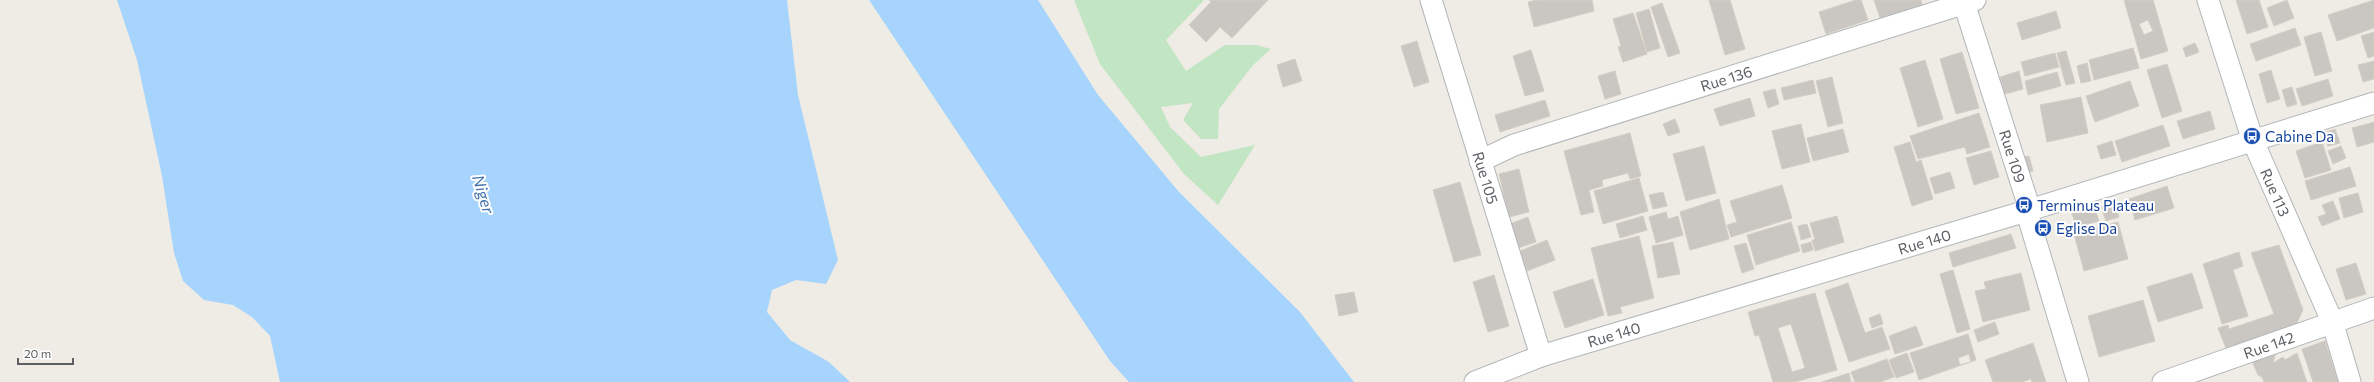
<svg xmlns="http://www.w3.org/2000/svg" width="2374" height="382" viewBox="0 0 2374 382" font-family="Commissioner,sans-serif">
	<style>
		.green { fill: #c2e5c3 }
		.water { fill: #a7d4fc }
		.building { fill: #cac7c2; stroke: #d3cec3; fill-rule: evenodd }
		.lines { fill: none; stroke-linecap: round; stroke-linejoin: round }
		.street-casing { stroke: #b2b5b9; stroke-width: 23 }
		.street { stroke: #fff; stroke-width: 21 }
		.labels { text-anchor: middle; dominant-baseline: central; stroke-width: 4; stroke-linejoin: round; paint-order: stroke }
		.street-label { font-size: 15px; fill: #5c6064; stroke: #fff }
		.transit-label { font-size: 15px; fill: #164399; stroke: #fff; text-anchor: start }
		.water-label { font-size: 16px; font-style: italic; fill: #4474ae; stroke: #fff }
	</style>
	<rect width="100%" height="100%" fill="#eeece5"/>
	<polygon class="green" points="1074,0 1204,0 1166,40 1186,71 1225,45 1256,45 1271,49 1253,65 1219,109 1218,139 1201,139 1183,120 1193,103 1161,107 1170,127 1201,157 1255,145 1218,205 1184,174 1100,64"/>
	<g class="water">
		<polygon points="117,0 787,0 798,95 838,260 826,284 796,280 772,290 767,312 790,340 829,362 850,382 280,382 270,336 252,317 233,305 204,300 183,281 174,253 162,176 137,60"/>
		<polygon points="869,0 1038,0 1098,95 1179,192 1300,312 1354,382 1129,382 1110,361"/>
	</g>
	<g class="building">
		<polygon points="1209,0 1268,0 1232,38 1220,27 1206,42 1189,25 1211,2"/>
		<polygon points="1537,0 1592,0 1594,11 1534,27 1528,2"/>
		<polygon points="1709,0 1730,0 1745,49 1725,55"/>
		<polygon points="1856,0 1861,0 1868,20 1826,34 1819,12"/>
		<polygon points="1874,0 1921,0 1922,5 1880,18"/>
		<path d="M2124,0H2153L2168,51L2141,59ZM2148,20L2153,31L2144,35L2139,24Z"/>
		<polygon points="2236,0 2259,0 2268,27 2247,34"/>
		<polygon points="2287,0 2294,18 2274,26 2267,8"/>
		<polygon points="2374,0 2374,28 2337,41 2328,15"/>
		<polygon points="1662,3 1680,53 1668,57 1651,7"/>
		<polygon points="1649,9 1660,48 1647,52 1636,13"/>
		<polygon points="2056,11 2061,28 2022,40 2017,23"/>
		<polygon points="1633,13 1647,54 1623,62 1618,47 1621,46 1613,19"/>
		<polygon points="2295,28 2301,45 2256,61 2250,44"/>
		<polygon points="2321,32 2332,71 2315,76 2304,37"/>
		<polygon points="2374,32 2374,56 2368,58 2361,36"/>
		<polygon points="1417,41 1429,82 1414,87 1401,46"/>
		<polygon points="2195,43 2199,52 2186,57 2183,48"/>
		<polygon points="2133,48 2139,68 2094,80 2089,60"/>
		<polygon points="1531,50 1544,91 1525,96 1513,56"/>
		<polygon points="2066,51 2075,83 2066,85 2057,53"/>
		<polygon points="1962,52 1979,108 1956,114 1940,59"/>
		<polygon points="2055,53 2059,67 2025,76 2021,62"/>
		<polygon points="1295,59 1302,81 1283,87 1277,65"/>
		<polygon points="1925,60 1943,119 1918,127 1900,68"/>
		<polygon points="2374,61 2374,79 2363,82 2358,65"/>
		<polygon points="2087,63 2091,81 2081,83 2077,66"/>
		<polygon points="2167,64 2182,111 2162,118 2147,70"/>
		<polygon points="2271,70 2280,99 2267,103 2259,74"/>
		<polygon points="1615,71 1621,94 1605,99 1598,76"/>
		<polygon points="2019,71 2023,89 2005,94 2000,77"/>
		<polygon points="2057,72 2061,86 2028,95 2025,81"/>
		<polygon points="1832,77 1843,123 1828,127 1816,81"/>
		<polygon points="2328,79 2333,96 2302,106 2296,89"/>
		<polygon points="1813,80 1816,93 1784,100 1781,88"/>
		<polygon points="2130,81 2139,106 2095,122 2086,96"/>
		<polygon points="2292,87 2297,104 2287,107 2282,90"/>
		<polygon points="1775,89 1779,104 1768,108 1763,92"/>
		<polygon points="2081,97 2088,133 2047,142 2040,105"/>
		<polygon points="1750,98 1755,116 1720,126 1714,109"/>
		<polygon points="1545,100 1550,116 1500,132 1495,115"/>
		<polygon points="2210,111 2215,129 2183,139 2177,121"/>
		<polygon points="1979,113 1990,147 1967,154 1965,147 1918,159 1910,136"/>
		<polygon points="1675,119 1680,132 1668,136 1663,124"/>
		<polygon points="2374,122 2374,142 2357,147 2352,128"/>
		<polygon points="1801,124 1810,162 1782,169 1772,131"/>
		<polygon points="2163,125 2170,146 2122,162 2115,141"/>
		<polygon points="1843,129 1849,152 1813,161 1807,138"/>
		<polygon points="2335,129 2340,143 2328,146 2324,133"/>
		<polygon points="1630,133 1641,176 1630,179 1628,173 1602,180 1603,186 1589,190 1594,212 1581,215 1564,151"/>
		<polygon points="2112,141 2116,155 2101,159 2097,146"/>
		<polygon points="1910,142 1916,162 1921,160 1933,199 1912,206 1894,147"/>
		<polygon points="2322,142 2331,170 2305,178 2296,151"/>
		<polygon points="1704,146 1716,193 1686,201 1673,154"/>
		<polygon points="2341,146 2346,158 2333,164 2328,151"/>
		<polygon points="1991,151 1999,177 1974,185 1966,158"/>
		<polygon points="2029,156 2033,171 2024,173 2020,158"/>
		<polygon points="2350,167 2356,186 2311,200 2305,181"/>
		<polygon points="1519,169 1529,212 1509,217 1499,174"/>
		<polygon points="1950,172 1955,188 1935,194 1930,178"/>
		<polygon points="1639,178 1648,211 1603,224 1594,191"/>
		<polygon points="1460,182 1481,255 1454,262 1433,190"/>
		<polygon points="1782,185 1792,218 1731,237 1727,225 1737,222 1730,201"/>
		<polygon points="2167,186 2174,208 2135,220 2129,199"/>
		<polygon points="1663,192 1667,206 1653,209 1649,195"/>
		<polygon points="2358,193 2363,212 2344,218 2339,198"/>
		<polygon points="1719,199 1729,239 1690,250 1680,212"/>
		<polygon points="2333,201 2340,219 2322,226 2318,217 2326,214 2322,205"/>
		<polygon points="2115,203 2119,217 2106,221 2101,207"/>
		<polygon points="2094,206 2099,221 2076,227 2072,213"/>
		<polygon points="1666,212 1668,219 1678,216 1683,235 1656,243 1649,217"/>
		<polygon points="1643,216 1647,230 1620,238 1616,224"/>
		<polygon points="1837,216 1844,242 1815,251 1812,240 1815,240 1810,223"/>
		<polygon points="1528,217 1536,242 1518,248 1510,224"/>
		<polygon points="1791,222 1800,251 1756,265 1747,235"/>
		<polygon points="2118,222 2128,259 2084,271 2074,234"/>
		<polygon points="1807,224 1811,237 1801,240 1798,226"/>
		<polygon points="2011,234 2016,248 1953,267 1949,253"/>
		<polygon points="1639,236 1654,298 1620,307 1622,313 1608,316 1591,248"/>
		<polygon points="1547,240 1555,260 1527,271 1520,251"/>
		<polygon points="1673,242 1680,274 1658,278 1652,246"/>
		<polygon points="1811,242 1813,250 1803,253 1801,245"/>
		<polygon points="1746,243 1754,269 1742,273 1734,246"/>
		<polygon points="2279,245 2303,310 2295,327 2226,348 2218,328 2228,325 2229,329 2274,314 2251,253"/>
		<polygon points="2239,252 2243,266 2233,270 2248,316 2222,324 2203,264"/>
		<polygon points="2356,263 2366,294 2346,300 2336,269"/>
		<polygon points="1953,270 1970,329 1957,333 1940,274"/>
		<polygon points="2021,273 2030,310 1983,322 1975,291 1986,289 1984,282"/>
		<polygon points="2192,273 2203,308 2158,322 2147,287"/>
		<polygon points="1494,275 1509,326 1488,332 1473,282"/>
		<polygon points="1593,279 1604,315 1565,328 1553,292"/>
		<polygon points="1848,283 1865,333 1882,327 1890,349 1849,362 1825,291"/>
		<polygon points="1354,292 1358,312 1339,316 1335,295"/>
		<path d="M1815,293L1837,370L1795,382H1773L1759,335L1755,336L1748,312ZM1791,324L1805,368L1792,372L1778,328Z"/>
		<polygon points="2143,300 2155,341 2099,357 2088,316"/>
		<polygon points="1880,314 1883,324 1872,328 1869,318"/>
		<polygon points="1995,322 1999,334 1978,342 1974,330"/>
		<polygon points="1916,326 1923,345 1895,354 1889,336"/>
		<path d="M1968,334L1976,360L1919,380L1910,353ZM1969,354L1971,362L1960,365L1958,358Z"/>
		<polygon points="2325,341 2338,382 2313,382 2302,349"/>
		<polygon points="2033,343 2046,382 2032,382 2031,379 2022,382 1993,382 1985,360"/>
		<polygon points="2276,352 2273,363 2283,357 2285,360 2297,353 2307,382 2264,382 2262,377 2258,375 2252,361"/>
		<polygon points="1907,353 1914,372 1896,378 1889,360"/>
		<polygon points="1887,359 1894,377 1880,382 1855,382 1851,372"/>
		<polygon points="1849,373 1851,382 1822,382"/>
	</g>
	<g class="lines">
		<defs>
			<g id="street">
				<path id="s1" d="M1431,0L1541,356"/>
				<path id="s2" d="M1963,0L2030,210L2028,216L2078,382"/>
				<path id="s3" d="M2208,0L2253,141L2332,321L2350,382"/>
				<path id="s4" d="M1480,161L1514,145L1975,0"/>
				<path id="s5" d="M1475,382L1541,356L2023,212L2374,103"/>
				<path id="s6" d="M2163,382L2374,308"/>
			</g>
		</defs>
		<use href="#street" class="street-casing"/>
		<use href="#street" class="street"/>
	</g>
	<defs>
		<symbol id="bus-disc" viewBox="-11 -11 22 22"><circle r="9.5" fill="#1a4fb4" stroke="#fff"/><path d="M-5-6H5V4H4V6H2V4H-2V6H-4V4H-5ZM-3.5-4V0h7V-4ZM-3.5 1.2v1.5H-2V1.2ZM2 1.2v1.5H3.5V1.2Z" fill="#fff"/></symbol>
	</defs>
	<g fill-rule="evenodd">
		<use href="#bus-disc" x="2242" y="126" width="20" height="20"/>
		<use href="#bus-disc" x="2014" y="195" width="20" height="20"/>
		<use href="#bus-disc" x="2033" y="218" width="20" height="20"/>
	</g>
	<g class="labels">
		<g class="street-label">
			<text stroke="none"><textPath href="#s4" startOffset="260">Rue 136</textPath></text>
			<text stroke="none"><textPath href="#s2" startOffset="164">Rue 109</textPath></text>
			<text stroke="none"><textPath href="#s1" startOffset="186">Rue 105</textPath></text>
			<text stroke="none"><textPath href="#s3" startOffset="204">Rue 113</textPath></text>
			<text stroke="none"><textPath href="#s5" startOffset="471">Rue 140</textPath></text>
			<text stroke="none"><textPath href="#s5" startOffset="147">Rue 140</textPath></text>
			<text stroke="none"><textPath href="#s6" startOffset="112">Rue 142</textPath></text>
		</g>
		<g class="transit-label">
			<text x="2265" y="136">Cabine Da</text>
			<text x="2037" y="205">Terminus Plateau</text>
			<text x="2056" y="228">Eglise Da</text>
		</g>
		<g class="water-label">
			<text transform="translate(484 194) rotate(73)">Niger</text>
		</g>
	</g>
	<path d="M18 358v6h55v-6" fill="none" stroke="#5c6064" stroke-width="2"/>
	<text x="24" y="358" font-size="12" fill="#5c6064" stroke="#ffffff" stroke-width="3" paint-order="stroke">20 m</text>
</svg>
